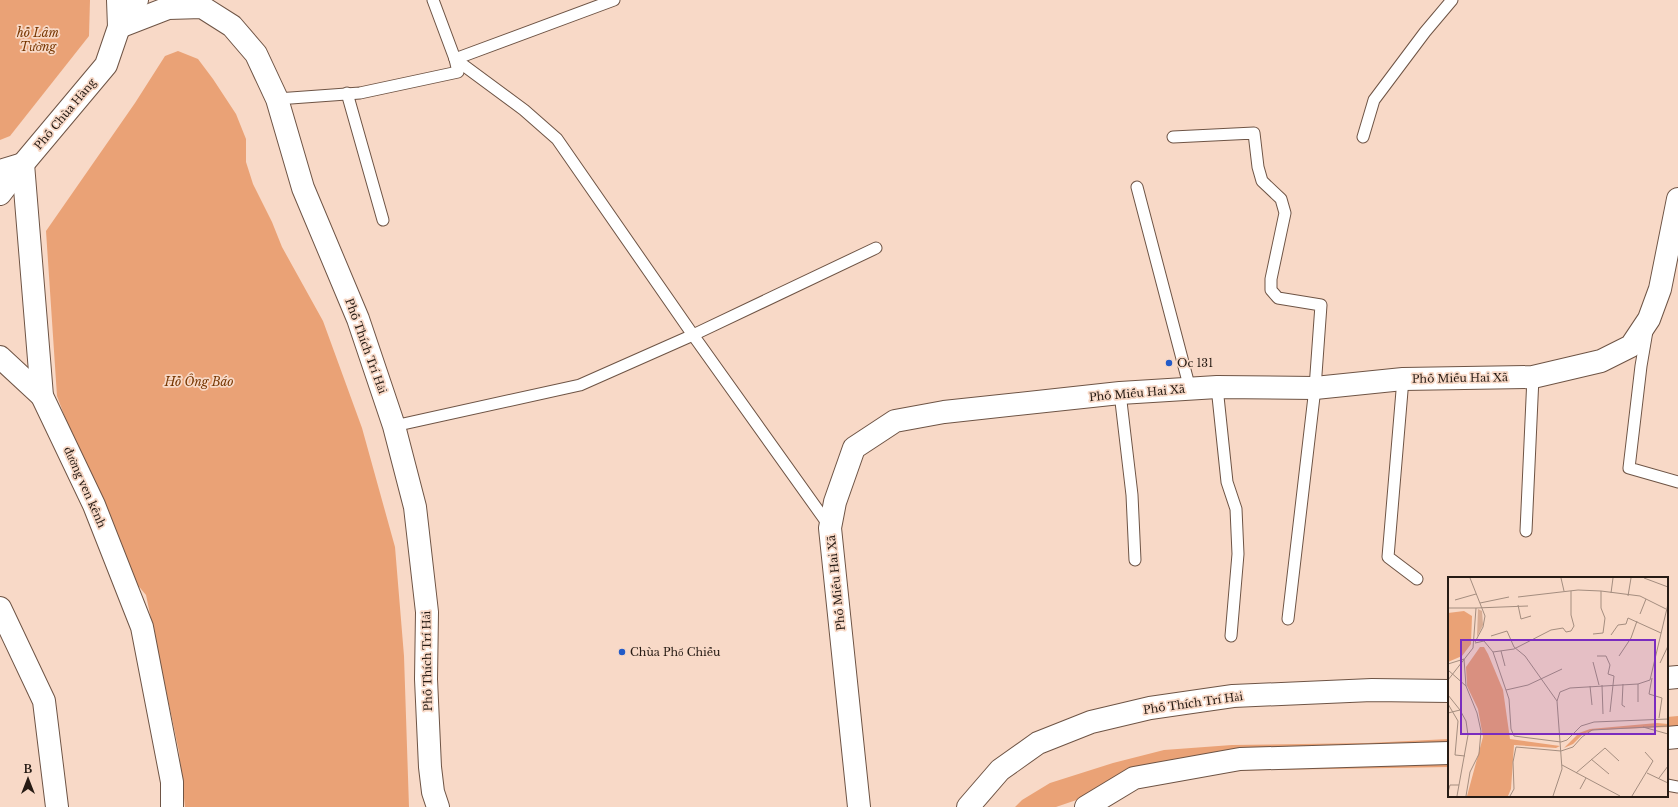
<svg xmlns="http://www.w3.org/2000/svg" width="1678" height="807" viewBox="0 0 1678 807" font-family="'Libre Baskerville',serif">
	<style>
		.water { fill: #eaa276 }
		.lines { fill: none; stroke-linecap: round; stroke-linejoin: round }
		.service-casing { stroke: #6e5445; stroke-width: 13 }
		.minor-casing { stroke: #6e5445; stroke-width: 24 }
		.tertiary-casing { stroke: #6e5445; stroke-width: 24 }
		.service { stroke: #fff; stroke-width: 11 }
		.minor { stroke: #fff; stroke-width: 22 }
		.tertiary { stroke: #fff; stroke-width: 22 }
		.poi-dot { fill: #235bc8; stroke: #f8d9c7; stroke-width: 1.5 }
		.labels { text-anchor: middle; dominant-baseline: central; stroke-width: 3.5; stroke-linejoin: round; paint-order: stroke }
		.street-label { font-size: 11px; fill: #261b14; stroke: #f8d9c7 }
		.poi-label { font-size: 11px; fill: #261b14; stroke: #f8d9c7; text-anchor: start }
		.water-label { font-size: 12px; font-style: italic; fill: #763600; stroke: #f8d9c7 }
		.inset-road { fill: none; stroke: #a48d7f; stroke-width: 1 }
		.view { fill: #7b2cbf; fill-opacity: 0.15; stroke: #7b2cbf; stroke-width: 2 }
		.inset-edge { fill: none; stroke: #261b14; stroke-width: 2 }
	</style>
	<rect width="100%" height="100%" fill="#f8d9c7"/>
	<g class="water">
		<polygon points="0,0 90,0 89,36 10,136 0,140"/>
		<polygon points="178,51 198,59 213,79 236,114 246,139 246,162 253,184 272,222 282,247 323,321 362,428 395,547 404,656 409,807 185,807 179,752 146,595 131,577 121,544 82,463 57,396 46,231 135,103 165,56"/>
		<polygon points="1678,716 1678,746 1667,748 1667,717"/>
		<polygon points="1449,739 1449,767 1203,771 1094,794 1056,807 1015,807 1022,800 1050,783 1113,763 1164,750 1232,745 1368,743"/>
	</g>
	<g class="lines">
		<defs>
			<g id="service">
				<polyline points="455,59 524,110 557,139 693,335 830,527"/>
				<polyline points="455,59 614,0"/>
				<polyline points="347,93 383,220"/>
				<polyline points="277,99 360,93 458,72 455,59 433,0"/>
				<polyline points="1173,137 1254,133 1258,167 1262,181 1281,199 1285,213 1271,279 1271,290 1278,298 1321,305 1315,388 1288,619"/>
				<polyline points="1363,137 1374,100 1425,32 1452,0"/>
				<polyline points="1137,187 1190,389"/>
				<polyline points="1647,331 1641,366 1629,468 1678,482"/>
				<polyline points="1403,379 1388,557 1417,579"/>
				<polyline points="1217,387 1227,482 1236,509 1238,554 1231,636"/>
				<polyline points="1120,393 1132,495 1135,560"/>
				<polyline points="394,426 580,385 693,335 876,248"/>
				<polyline points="1526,531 1533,377"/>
				<polyline points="1667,785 1678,787"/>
			</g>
			<g id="minor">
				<polyline points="119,27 168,8 202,7 232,26 256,54 277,99 303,188 358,319 394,426 415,507 427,612 426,679 430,767 433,792 438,807"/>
				<polyline points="0,171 23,164 42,396 94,505 142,627 172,782 172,807"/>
				<polyline points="0,357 42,396"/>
				<polyline points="1667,678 1678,677"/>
				<polyline points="1667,738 1678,737"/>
				<polyline points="968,807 1000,770 1038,743 1091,722 1150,708 1233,696 1372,690 1449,691"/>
				<polyline points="1086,807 1134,778 1240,759 1449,753"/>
			</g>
			<g id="tertiary">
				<polyline points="119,27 137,0"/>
				<polyline points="0,194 23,164 106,65 119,27 118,0"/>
				<polyline points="0,608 44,701 57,807"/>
				<polyline points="859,807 830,528 835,502 854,448 895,421 944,412 1120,393 1217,387 1315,388 1403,379 1533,377 1601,361 1631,346 1649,319 1660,289 1678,199"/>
			</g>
		</defs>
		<use href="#service" class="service-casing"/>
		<use href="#minor" class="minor-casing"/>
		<use href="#tertiary" class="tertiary-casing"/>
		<use href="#service" class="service"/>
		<use href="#minor" class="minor"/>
		<use href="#tertiary" class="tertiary"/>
	</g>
	<g class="poi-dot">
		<circle cx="1169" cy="363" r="4"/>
		<circle cx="622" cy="652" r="4"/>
	</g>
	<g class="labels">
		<g class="street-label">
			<text transform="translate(65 114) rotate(-50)">Phố Chùa Hàng</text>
			<text transform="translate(366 346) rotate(70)">Phố Thích Trí Hải</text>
			<text transform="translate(1460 378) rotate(-1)">Phố Miếu Hai Xã</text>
			<text transform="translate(1137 393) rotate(-5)">Phố Miếu Hai Xã</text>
			<text transform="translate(85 487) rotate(66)">đường ven kênh</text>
			<text transform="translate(836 583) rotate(-96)">Phố Miếu Hai Xã</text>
			<text transform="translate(427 661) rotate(-91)">Phố Thích Trí Hải</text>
			<text transform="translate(1193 703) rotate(-8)">Phố Thích Trí Hải</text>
		</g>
		<g class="poi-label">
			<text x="1177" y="363">Oc 131</text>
			<text x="630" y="652">Chùa Phổ Chiếu</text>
		</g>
		<g class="water-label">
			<text x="38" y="32">hồ Lâm<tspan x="38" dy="14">Tường</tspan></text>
			<text x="199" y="381">Hồ Ông Báo</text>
		</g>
	</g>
	<g transform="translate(1448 577)">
		<rect width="220" height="220" fill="#f8d9c7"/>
		<path d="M30,32L34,34L35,48L29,60Z" fill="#d9ad94"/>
		<path d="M16,34L24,39L23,67L14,79L0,85V36ZM32,70H36L40,77L55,113L62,162L112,169L108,171L66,168L63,212L60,219H19L35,160L30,132L19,109L18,90ZM209,146L220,147V150L146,153L135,157L125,167L116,171L131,156L142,152Z" fill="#eaa276"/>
		<path class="inset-road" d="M22,1L37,39L35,50L27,65M113,1L116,14M196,1L220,10M163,16L165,1M180,19L183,1M70,20L130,13L153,14L192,19L218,32M7,23L28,17M32,26L61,20M70,28L73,42L83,39M0,31H28M192,37L198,22M115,51L118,55L123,54L126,49L123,38V14M145,57L155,56L157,41L153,31V14M163,58L170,48L178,47L180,41L213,56M43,59L59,54L66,70L77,79L109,124M27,66L36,64L45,75L61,122L63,152L66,159L113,165L119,163L133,149L146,145L220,142M53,74L57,89M45,75L66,72L103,53L115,51M149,79H158L162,88L160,97L166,99L162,135M171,79L183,61L189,44M145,85L151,108M212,86L220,69M0,87L16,82L18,109L29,136L33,154L31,177L22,195L18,219M0,93L18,109M204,101L201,117L214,121L211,141M0,103L25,71L28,31L80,29M175,107L174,128L177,130M154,108L155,137M142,109L144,128M58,113L80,108L114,92M0,118L12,133L18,144L20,158L9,219M190,125V107M0,127L10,144L7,178L17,179M0,136L12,133M195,150L220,157M143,182L161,197M114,188L172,219M128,196L157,171L171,184M199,196L220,206M211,201L220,189M132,212L138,201M0,215L2,208H11M62,219L66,212L65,185L68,170L113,174L125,170L134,160L144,153L220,149M105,219L114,192L109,124L112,115L122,111L190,107L202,103L220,27M184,219L205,184L197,175"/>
		<path class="view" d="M13,63H207V157H13Z"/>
		<rect width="220" height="220" class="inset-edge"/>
	</g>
	<g transform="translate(28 779)" stroke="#f8d9c7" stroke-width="3" paint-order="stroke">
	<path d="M0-3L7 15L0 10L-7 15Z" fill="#261b14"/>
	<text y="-6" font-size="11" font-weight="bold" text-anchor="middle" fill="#261b14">B</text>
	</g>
</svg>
